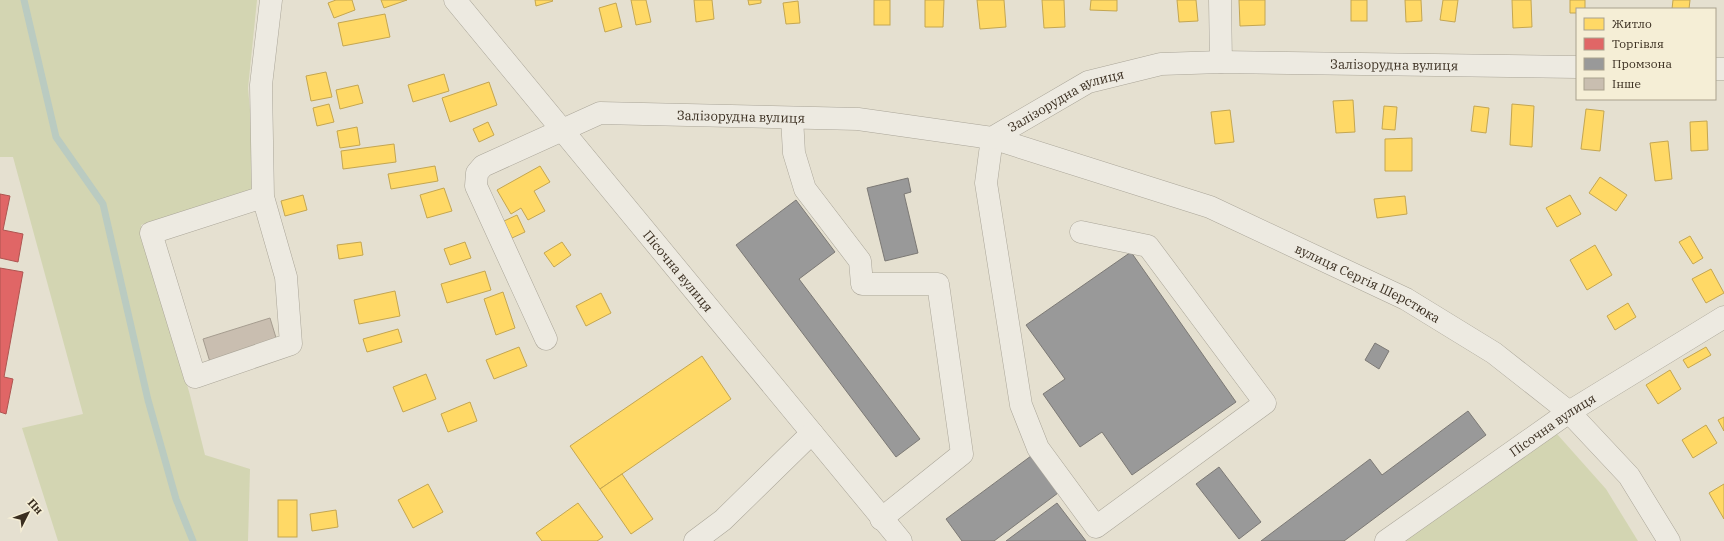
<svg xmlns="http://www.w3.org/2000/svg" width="1724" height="541" viewBox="0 0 1724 541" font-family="'IBM Plex Serif',serif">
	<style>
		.green { fill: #d3d5b2 }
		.homes { fill: #ffd966; stroke: #c4a651 }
		.shops { fill: #e06666; stroke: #ae5551 }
		.industry { fill: #999; stroke: #7c7975 }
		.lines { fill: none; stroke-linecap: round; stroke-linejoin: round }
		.stream { stroke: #bacbc1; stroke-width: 7 }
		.building { fill: #c9beb0; stroke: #a59c8f }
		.minor-casing { stroke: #aaa598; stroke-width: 23 }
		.minor { stroke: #edeae1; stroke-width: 22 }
		.labels { text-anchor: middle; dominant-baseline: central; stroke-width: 4; stroke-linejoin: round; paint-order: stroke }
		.street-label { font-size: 13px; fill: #3a2e20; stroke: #f5eed6 }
	</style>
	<rect width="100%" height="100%" fill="#e5e0d0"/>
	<g class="green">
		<polygon points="0,0 257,0 248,88 257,189 141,225 190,395 205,455 250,469 248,541 58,541 22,428 83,414 13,157 0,157"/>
		<polygon points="1557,434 1606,489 1638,541 1403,541"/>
	</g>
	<g class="homes">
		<polygon points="336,0 352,0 355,10 334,18 328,3"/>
		<polygon points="381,0 407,0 384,8"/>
		<polygon points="535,0 552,0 553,1 536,6"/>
		<polygon points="631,0 646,0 651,22 636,25"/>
		<polygon points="694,0 712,0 714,19 696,22"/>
		<polygon points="748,0 761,0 761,3 749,5"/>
		<rect x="874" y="0" width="16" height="25"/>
		<polygon points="925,0 944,0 943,27 925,27"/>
		<polygon points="977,0 1004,0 1006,27 980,29"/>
		<polygon points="1042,0 1064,0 1065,27 1044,28"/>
		<polygon points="1091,0 1117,0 1117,11 1090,10"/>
		<polygon points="1177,0 1196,0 1198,21 1179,22"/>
		<polygon points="1239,0 1265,0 1265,25 1240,26"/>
		<rect x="1351" y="0" width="16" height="21"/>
		<polygon points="1405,0 1421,0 1422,21 1406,22"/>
		<polygon points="1443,0 1458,0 1455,22 1440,20"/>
		<polygon points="1512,0 1531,0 1532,27 1513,28"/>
		<polygon points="1570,0 1585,0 1585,9 1577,9 1577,13 1570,13"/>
		<polygon points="1673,0 1690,0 1689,9 1672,9"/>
		<polygon points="798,1 800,23 786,24 783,3"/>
		<polygon points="616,3 622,27 605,32 599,8"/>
		<polygon points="385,14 390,37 343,46 338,23"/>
		<polygon points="326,72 332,97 311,101 306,76"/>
		<polygon points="444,74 449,91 413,102 408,85"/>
		<polygon points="489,82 497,105 450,122 442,98"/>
		<polygon points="358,85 363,103 340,109 336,90"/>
		<polygon points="1353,100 1355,132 1336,133 1333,101"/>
		<polygon points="329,104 334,122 317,126 313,108"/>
		<polygon points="1512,104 1534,106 1532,147 1510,145"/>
		<polygon points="1384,106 1397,107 1395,130 1382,129"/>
		<polygon points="1474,106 1489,108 1486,133 1471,131"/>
		<polygon points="1586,109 1604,111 1600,151 1581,149"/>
		<polygon points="1230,110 1234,142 1215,144 1211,112"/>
		<polygon points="1707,121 1708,150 1691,151 1690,122"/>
		<polygon points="488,122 494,135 479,142 473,129"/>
		<polygon points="357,127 360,145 340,148 337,131"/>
		<polygon points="1412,138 1412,171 1385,171 1385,139"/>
		<polygon points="1668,141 1672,179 1655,181 1650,143"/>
		<polygon points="394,144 396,162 343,169 341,151"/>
		<polygon points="435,166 438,181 391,189 388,174"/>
		<polygon points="540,166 550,182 534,191 545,211 528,220 521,208 511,214 497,190"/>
		<polygon points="1600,177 1627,195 1616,211 1589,193"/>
		<polygon points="444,188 452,211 427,218 420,195"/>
		<polygon points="303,195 307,210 285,216 281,201"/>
		<polygon points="1570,195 1581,214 1557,227 1546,208"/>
		<polygon points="1405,196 1407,214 1377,218 1374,199"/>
		<polygon points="517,215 525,232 512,238 504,221"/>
		<polygon points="1690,236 1703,258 1693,264 1679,242"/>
		<polygon points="361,242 363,255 339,259 337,245"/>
		<polygon points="465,242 471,258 450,265 444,249"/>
		<polygon points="562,242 571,255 554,267 544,253"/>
		<polygon points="1595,245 1612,275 1587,290 1570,260"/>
		<polygon points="1711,269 1724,293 1706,303 1692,279"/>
		<polygon points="485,271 491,290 447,303 441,284"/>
		<polygon points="395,291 400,316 359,324 354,300"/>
		<polygon points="503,292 515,328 496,335 484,299"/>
		<polygon points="601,293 611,313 586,326 576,306"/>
		<polygon points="1628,303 1636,317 1615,330 1607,316"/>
		<polygon points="398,329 402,342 367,352 363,339"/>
		<polygon points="519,347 527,366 494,379 486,360"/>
		<polygon points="1706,347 1711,355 1688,368 1683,360"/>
		<polygon points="702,356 731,399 600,489 570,446"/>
		<polygon points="1670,370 1681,389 1658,404 1646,385"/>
		<polygon points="426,374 436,399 403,412 393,387"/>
		<polygon points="470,402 477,421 448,432 441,414"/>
		<polygon points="1724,417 1724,431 1718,420"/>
		<polygon points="1706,425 1717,443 1693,458 1682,440"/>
		<polygon points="622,474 653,519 631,534 600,489"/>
		<polygon points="428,484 443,512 413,528 398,500"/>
		<polygon points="1724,484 1724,519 1709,493"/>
		<rect x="278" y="500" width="19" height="37"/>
		<polygon points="578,503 603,537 597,541 542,541 536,533"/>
		<polygon points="336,510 338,527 312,531 310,514"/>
	</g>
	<g class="shops">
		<polygon points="0,194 10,196 3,230 23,234 18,262 0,258"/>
		<polygon points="0,268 23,272 4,377 13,379 6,414 0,412"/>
	</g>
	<g class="industry">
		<polygon points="908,178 911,192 904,194 918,253 885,261 867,188"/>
		<polygon points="796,200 835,252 799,279 920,439 896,457 736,245"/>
		<polygon points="1131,252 1236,402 1132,475 1102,432 1080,447 1043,394 1065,379 1026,325"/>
		<polygon points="1375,343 1389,351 1379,369 1365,360"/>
		<polygon points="1468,411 1486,435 1344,541 1261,541 1370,459 1382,475"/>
		<polygon points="1031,456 1058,493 994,541 962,541 946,519"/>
		<polygon points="1219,467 1261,522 1239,539 1196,484"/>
		<polygon points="1057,503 1086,541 1006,541"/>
	</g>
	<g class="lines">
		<polyline class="stream" points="24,0 56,137 103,204 148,400 176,499 193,541"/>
	</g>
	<polygon class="building" points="270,318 277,341 210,362 203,339"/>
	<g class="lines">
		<defs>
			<g id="minor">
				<path id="s1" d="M455,0L901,541"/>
				<polyline points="1220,0 1221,62"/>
				<polyline points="1715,69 1724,69"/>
				<polyline points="792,118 794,153 805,189 860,261 862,284 938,284 962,454 881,519"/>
				<polyline points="263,197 151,233 195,377 291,344 286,277 263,197 261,85 271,0"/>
				<path id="s2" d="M1081,232L1148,246L1265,403L1096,527L1038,448L1021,405L986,183L992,138L1210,207L1406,299L1494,353L1569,412L1629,476L1669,541"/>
				<path id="s3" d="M546,339L476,186L477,173L483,166L600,113L858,119L992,138L1088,82L1161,64L1221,62L1577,67"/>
				<polyline points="695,541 723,520 812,433"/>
				<path id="s4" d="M1386,541L1569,412L1724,317"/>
			</g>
		</defs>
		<use href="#minor" class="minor-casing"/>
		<use href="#minor" class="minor"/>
	</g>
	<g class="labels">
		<g class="street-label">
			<text stroke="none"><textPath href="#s3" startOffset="1132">Залізорудна вулиця</textPath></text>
			<text stroke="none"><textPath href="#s3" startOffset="796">Залізорудна вулиця</textPath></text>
			<text stroke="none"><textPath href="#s3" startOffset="460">Залізорудна вулиця</textPath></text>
			<text stroke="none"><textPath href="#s1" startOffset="351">Пісочна вулиця</textPath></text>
			<text stroke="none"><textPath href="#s2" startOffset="1292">вулиця Сергія Шерстюка</textPath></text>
			<text stroke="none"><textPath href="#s4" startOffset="203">Пісочна вулиця</textPath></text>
		</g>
	</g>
	<rect x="1576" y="8" width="140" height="92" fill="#f5eed6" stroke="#aaa18d"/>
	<rect x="1584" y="18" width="20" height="12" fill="#ffd966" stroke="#aaa18d"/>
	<text x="1612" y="28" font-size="12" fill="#3a2e20">Житло</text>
	<rect x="1584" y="38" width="20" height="12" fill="#e06666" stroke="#aaa18d"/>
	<text x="1612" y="48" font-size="12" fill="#3a2e20">Торгівля</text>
	<rect x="1584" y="58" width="20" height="12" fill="#999999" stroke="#aaa18d"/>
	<text x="1612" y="68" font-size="12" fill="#3a2e20">Промзона</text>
	<rect x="1584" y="78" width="20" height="12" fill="#c9beb0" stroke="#aaa18d"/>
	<text x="1612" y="88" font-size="12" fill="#3a2e20">Інше</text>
	<g transform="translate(28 513) rotate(48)" stroke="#f5eed6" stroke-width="3" paint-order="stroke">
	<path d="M0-3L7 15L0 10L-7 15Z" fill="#3a2e20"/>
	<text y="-6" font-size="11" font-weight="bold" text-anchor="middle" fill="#3a2e20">Пн</text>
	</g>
</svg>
